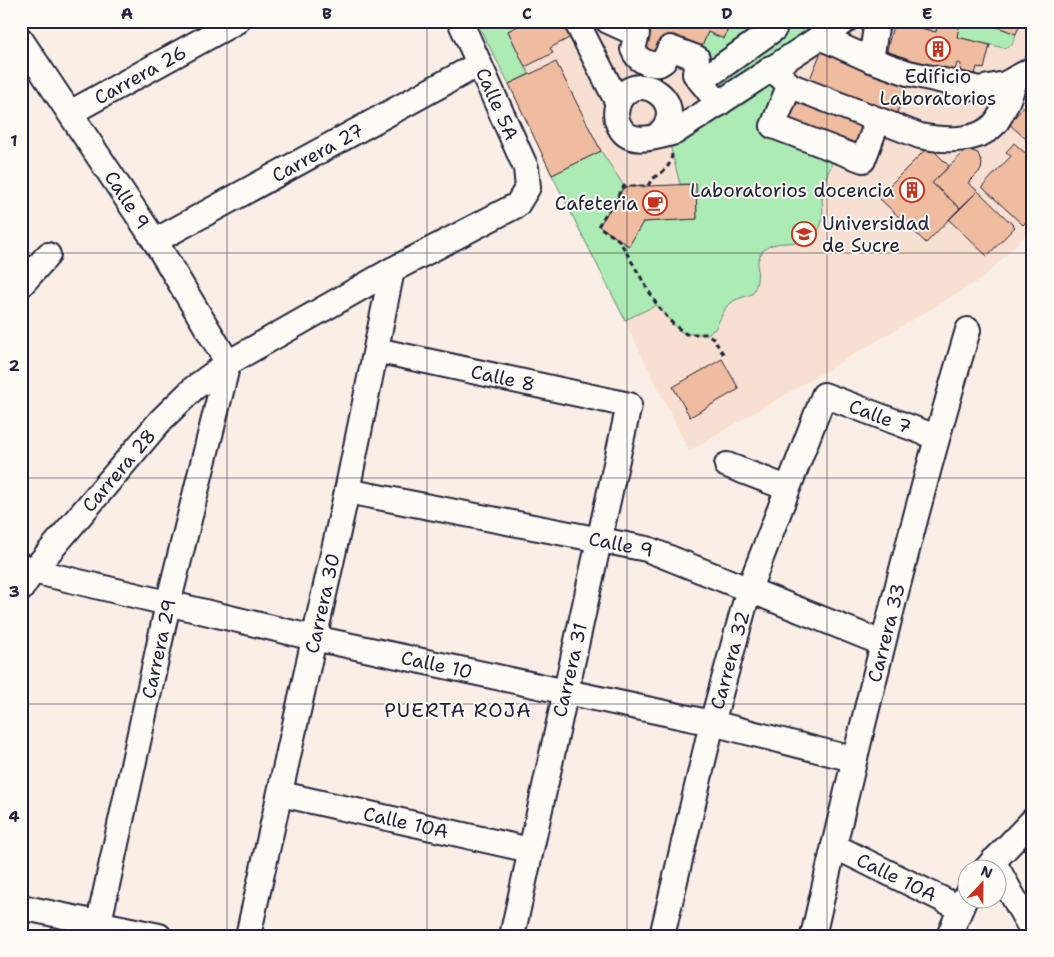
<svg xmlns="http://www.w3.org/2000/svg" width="1054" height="957" viewBox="0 0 1054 957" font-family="'Shantell Sans',sans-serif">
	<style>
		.built { fill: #f7e0d1 }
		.green { fill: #acebb3; stroke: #678677 }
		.building { fill: #efbca0; stroke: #22223b }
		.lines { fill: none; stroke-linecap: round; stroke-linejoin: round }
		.minor-casing { stroke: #22223b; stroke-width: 28 }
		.path { stroke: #22223b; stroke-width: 3; stroke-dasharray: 5 4; stroke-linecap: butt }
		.minor { stroke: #fdfcf7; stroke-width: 24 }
		.grid { fill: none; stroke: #22223b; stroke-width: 1; stroke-opacity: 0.55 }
		.labels { text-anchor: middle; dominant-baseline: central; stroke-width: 4; stroke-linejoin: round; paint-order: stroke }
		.street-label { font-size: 19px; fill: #22223b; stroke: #fdfcf7 }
		.poi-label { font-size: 19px; fill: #22223b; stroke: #fdfcf7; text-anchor: end }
		.neighbourhood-label { font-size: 20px; letter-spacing: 1px; fill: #22223b; stroke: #fdfcf7 }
		.neatline { fill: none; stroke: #22223b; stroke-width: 2 }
		.grid-label { font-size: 16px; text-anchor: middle; font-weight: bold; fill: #22223b }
	</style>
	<rect width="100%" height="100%" fill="#faefe6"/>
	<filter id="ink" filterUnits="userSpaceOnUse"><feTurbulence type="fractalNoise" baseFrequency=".02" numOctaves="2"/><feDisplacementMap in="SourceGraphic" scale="10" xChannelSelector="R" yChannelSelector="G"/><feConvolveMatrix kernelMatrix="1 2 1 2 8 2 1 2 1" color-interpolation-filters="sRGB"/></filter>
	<g filter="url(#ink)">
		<polygon class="built" points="476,21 1033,21 1033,228 982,279 689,451 552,175 509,84"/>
		<g class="green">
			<polygon points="476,21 528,21 508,31 529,74 509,84"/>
			<path d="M731,21H843L761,75L787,95L838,150C833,163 825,176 823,190C820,204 827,217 818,231C805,252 777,235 763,251C752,263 763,277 752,294L735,300L726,307L715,329L707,334H686L678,330L657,305L625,320L552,175L601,151L624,186L599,226L628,246L643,222L697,219L696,184H680L670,145L719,104L697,58L708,32L724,39Z"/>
			<polygon points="894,21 982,21 1016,34 1012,45 1004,48 957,37 959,27 939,22 936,32"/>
		</g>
		<g class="building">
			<polygon points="528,21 566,21 573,36 550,48 553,53 525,67 508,31"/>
			<polygon points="608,21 731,21 724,39 708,32 697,58 659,64"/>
			<polygon points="894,21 936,32 938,22 959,27 957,37 990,45 984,69 977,67 975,74 960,71 961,64 957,63 953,77 928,72 929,64 886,54"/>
			<polygon points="982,21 1033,21 1033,30 1020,25 1016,34"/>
			<polygon points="821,52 908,85 894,120 807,86"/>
			<polygon points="556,62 601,151 552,175 509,84"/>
			<polygon points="786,94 875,128 863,160 773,126"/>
			<polygon points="1031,98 1033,100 1033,145 1009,124"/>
			<polygon points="1014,143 1033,160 1033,215 1023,225 982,187 1011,156 1006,152"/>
			<polygon points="929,146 949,166 932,183 960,208 926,243 878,197"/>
			<polygon points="969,150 978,153 982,164 981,170 968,183 978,191 960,208 932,183 964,152"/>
			<polygon points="696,184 697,219 643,222 629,246 599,226 624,187"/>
			<polygon points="978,191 1015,227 987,256 949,220"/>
			<polygon points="722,359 739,389 690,417 673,387"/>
		</g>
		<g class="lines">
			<defs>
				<g id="minor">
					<polyline points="576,21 618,103"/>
					<path d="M608,21L637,34L633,49C637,60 647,65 659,64L664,61L670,48L697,58L695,74L719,104"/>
					<polyline points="820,37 871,60 908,73 979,89 1005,84 1033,69"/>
					<path id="s1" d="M21,40L155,241L228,363"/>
					<polyline points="871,60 877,21"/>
					<path d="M771,68L791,86L920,136C944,141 981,143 997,121C1006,108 1011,92 1016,78"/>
					<polyline points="701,81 774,29 771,21"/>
					<polyline points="786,94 773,126 863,160 878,120"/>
					<path id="s2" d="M70,113L237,21"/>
					<path d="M657,136C693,104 638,66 619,101C616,108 615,116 618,123C627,148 657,137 675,132L845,21"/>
					<path id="s3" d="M155,241L479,64"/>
					<polyline points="21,285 48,255"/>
					<path id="s4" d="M376,350L629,405L512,936"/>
					<polyline points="727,465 787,488"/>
					<path id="s5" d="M347,491L647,549L882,643"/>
					<path id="s6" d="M21,565L33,571L314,638L712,723L853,759"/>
					<path id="s7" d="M21,589L33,571L161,420L194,388L228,363L392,270L517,205L528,187L526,168L460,21"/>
					<path id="s8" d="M281,794L530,850"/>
					<path id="s9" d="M834,846L960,908"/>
					<polyline points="993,861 1033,932"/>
					<polyline points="985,870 1033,820"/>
					<polyline points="21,907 159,936"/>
					<path id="s10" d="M96,936L168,604L228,363"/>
					<path id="s11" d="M248,936L347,491L392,270"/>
					<path id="s12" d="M662,936L712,723L749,589L824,395L936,437"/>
					<path id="s13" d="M813,936C860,733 909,530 968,330"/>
					<polyline points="949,936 966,896"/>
				</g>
			</defs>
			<use href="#minor" class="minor-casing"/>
			<path class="path" d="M672,154C670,174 654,172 648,186H624L598,226L619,240L657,305L672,323L686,334H707L713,338L724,355"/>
			<use href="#minor" class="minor"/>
		</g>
	</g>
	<path class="grid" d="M227,21V936M427,21V936M627,21V936M827,21V936M21,253H1033M21,478H1033M21,704H1033"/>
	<defs>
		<symbol id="building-ring" viewBox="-11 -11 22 22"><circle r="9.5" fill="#fdfcf7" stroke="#c8321e" stroke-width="1.5"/><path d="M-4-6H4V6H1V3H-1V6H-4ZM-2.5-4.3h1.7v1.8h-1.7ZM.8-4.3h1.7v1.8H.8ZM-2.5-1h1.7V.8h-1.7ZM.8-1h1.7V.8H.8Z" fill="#c8321e"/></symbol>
		<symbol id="cafe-ring" viewBox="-11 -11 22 22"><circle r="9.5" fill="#fdfcf7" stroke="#c8321e" stroke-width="1.5"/><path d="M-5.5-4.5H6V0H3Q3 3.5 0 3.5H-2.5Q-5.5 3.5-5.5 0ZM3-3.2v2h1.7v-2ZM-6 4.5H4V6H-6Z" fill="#c8321e"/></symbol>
		<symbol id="university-ring" viewBox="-11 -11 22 22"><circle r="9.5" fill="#fdfcf7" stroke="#c8321e" stroke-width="1.5"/><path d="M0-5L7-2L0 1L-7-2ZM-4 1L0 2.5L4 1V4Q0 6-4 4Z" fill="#c8321e"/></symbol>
	</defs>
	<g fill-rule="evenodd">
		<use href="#building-ring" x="924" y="35" width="28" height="28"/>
		<use href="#building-ring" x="898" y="176" width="28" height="28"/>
		<use href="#cafe-ring" x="641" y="189" width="28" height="28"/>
		<use href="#university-ring" x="790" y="220" width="28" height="28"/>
	</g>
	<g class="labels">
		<g class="street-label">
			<text stroke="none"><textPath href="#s2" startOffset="80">Carrera 26</textPath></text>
			<text transform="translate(497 104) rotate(66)">Calle 5A</text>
			<text stroke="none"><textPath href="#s3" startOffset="185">Carrera 27</textPath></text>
			<text stroke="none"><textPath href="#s1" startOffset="192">Calle 9</textPath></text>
			<text stroke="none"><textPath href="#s4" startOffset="130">Calle 8</textPath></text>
			<text stroke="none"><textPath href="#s12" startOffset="626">Calle 7</textPath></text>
			<text stroke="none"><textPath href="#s7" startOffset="154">Carrera 28</textPath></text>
			<text stroke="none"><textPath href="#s5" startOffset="279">Calle 9</textPath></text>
			<text stroke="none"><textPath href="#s11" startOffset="341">Carrera 30</textPath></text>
			<text stroke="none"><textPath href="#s13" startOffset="312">Carrera 33</textPath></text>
			<text stroke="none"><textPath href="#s10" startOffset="294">Carrera 29</textPath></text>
			<text stroke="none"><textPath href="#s12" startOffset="284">Carrera 32</textPath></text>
			<text stroke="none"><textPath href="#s6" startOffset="428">Calle 10</textPath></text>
			<text transform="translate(570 670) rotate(-77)">Carrera 31</text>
			<text stroke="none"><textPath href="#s8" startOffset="128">Calle 10A</textPath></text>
			<text stroke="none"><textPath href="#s9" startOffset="70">Calle 10A</textPath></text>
		</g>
		<g class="poi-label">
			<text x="938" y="76" text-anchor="middle">Edificio<tspan x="938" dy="22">Laboratorios</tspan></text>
			<text x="894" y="190">Laboratorios docencia</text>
			<text x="638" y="203">Cafeteria</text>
			<text x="822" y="223" text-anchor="start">Universidad<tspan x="822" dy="22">de Sucre</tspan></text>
		</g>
		<g class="neighbourhood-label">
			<text x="458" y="710">PUERTA ROJA</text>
		</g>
	</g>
	<rect width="1054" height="957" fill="none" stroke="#fdfcf7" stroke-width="55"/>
	<g transform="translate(982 884) rotate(22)"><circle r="24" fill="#fdfcf7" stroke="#a5a5ac"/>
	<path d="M0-4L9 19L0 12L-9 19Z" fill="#c8321e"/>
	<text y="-8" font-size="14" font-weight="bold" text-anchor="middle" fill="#22223b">N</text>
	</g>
	<rect x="28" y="28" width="998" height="902" class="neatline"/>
	<g class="grid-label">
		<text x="127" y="19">A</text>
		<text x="327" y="19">B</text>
		<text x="527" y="19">C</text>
		<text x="727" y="19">D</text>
		<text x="927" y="19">E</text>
		<text x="14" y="146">1</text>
		<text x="14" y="371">2</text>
		<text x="14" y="597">3</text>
		<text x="14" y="822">4</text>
	</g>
</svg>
